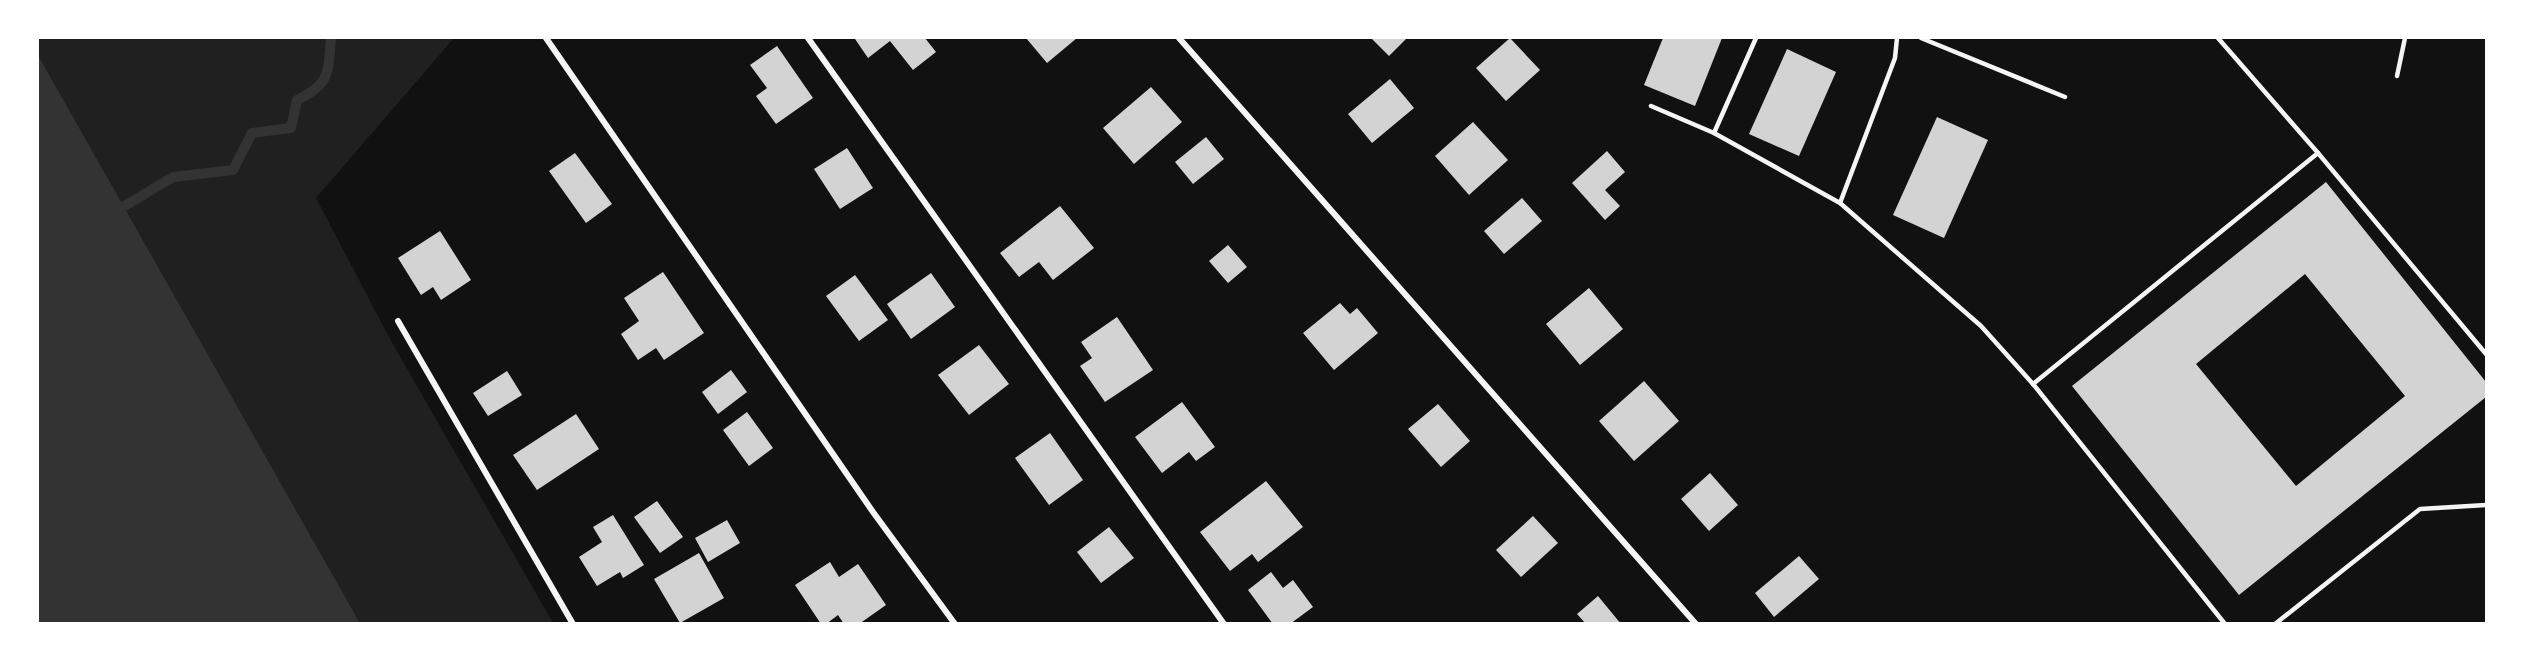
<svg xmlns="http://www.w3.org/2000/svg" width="2524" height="661" viewBox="0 0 2524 661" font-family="Helvetica,sans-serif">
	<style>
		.green { fill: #202020 }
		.water { fill: #333 }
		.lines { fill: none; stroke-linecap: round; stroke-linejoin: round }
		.stream { stroke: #333; stroke-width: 10 }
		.building { fill: #d3d3d3; fill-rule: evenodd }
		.service { stroke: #f5f5f5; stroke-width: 4.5 }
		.minor { stroke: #f5f5f5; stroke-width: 6 }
	</style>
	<rect width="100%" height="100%" fill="#111"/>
	<polygon class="green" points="38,38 454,38 316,198 390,339 553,623 360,623 38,55"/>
	<polygon class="water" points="38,55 68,108 360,623 38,623"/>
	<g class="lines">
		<path class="stream" d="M113,213L173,177L233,170L252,133L291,128L297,100C331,84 328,72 331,38"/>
	</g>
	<g class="building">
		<polygon points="856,38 925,38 936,52 913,70 890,41 868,58 855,39"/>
		<polygon points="1026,38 1077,38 1047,63"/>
		<polygon points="1371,38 1407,38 1389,56"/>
		<polygon points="1510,38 1540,70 1506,101 1476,68"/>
		<polygon points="1663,38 1722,38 1695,106 1644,85"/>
		<polygon points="777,46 813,98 776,124 756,96 767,88 750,65"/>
		<polygon points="1787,49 1836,72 1799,156 1749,134"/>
		<polygon points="1390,79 1414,108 1372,143 1348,114"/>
		<polygon points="1151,87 1182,122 1134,164 1103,128"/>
		<polygon points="1937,117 1988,140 1944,238 1893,215"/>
		<polygon points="1473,122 1508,160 1469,195 1435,156"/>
		<polygon points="1206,137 1224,159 1193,184 1175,162"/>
		<polygon points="847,148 873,188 840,209 814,169"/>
		<polygon points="1607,151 1625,172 1605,190 1620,206 1605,220 1572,183"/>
		<polygon points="575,153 612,204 586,223 549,171"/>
		<path d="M2326,182L2486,382V397L2239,595L2072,386ZM2305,274L2405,396L2296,486L2196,364Z"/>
		<polygon points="1522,198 1542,221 1504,254 1484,231"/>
		<polygon points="1060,206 1094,248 1053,280 1039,262 1019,277 1000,253"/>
		<polygon points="440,231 471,280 441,300 433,287 421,295 398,258"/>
		<polygon points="1228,245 1247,267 1228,283 1209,261"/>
		<polygon points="663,272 704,333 664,360 656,348 638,360 621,334 639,321 624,298"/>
		<polygon points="931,273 955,307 911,339 887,304"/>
		<polygon points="855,275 888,320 859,341 826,296"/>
		<polygon points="1589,288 1623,329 1580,365 1546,324"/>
		<polygon points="1340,303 1350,314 1357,308 1378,333 1334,370 1303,333"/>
		<polygon points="1117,317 1153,370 1105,402 1080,366 1092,358 1081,342"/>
		<polygon points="979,345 1009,384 969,415 938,375"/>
		<polygon points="731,370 747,392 718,414 702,392"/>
		<polygon points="507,371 522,395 488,416 473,393"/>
		<polygon points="1644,381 1679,421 1634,461 1599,421"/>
		<polygon points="1182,402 1215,447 1196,461 1189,452 1162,473 1135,437"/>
		<polygon points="1438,404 1470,441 1441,467 1408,429"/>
		<polygon points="747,412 773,448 749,466 723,430"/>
		<polygon points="576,414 599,449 537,490 513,455"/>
		<polygon points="1050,433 1083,480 1049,505 1015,458"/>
		<polygon points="1710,473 1738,505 1709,531 1681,499"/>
		<polygon points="1266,481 1303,527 1258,562 1252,554 1230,571 1200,532"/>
		<polygon points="657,501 683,537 660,553 634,517"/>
		<polygon points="613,515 644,565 623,578 620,572 597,586 579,557 602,542 593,527"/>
		<polygon points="1533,516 1558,543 1521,577 1496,550"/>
		<polygon points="727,520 740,543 708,562 695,538"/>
		<polygon points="1109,527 1134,558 1101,583 1077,552"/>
		<polygon points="699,553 724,598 680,623 654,579"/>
		<polygon points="1799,556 1819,579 1774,617 1755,593"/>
		<polygon points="830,562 839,577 858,564 886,605 859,624 844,624 838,615 826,624 821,624 795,585"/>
		<polygon points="1271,572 1283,588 1293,580 1313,607 1290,624 1273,624 1248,590"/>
		<polygon points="1598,596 1621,624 1586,624 1577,614"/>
	</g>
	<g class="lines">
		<g class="service">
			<polyline points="1921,38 2065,97"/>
			<polyline points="2218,38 2318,153 2486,354"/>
			<polyline points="2397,76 2405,38"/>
			<polyline points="1651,106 1714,133 1840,203 1981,326 2033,384 2225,624"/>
			<polyline points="1714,133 1756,38"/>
			<polyline points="1840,203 1895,58 1897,38"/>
			<polyline points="2033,384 2318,153"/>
			<polyline points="2275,624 2420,509 2486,505"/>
		</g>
		<g class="minor">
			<polyline points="546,38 873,512 955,624"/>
			<polyline points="808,38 1224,624"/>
			<polyline points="1179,38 1696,624"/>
			<polyline points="398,321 573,624"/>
		</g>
	</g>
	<rect width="2524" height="661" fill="none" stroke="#ffffff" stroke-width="78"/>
</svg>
